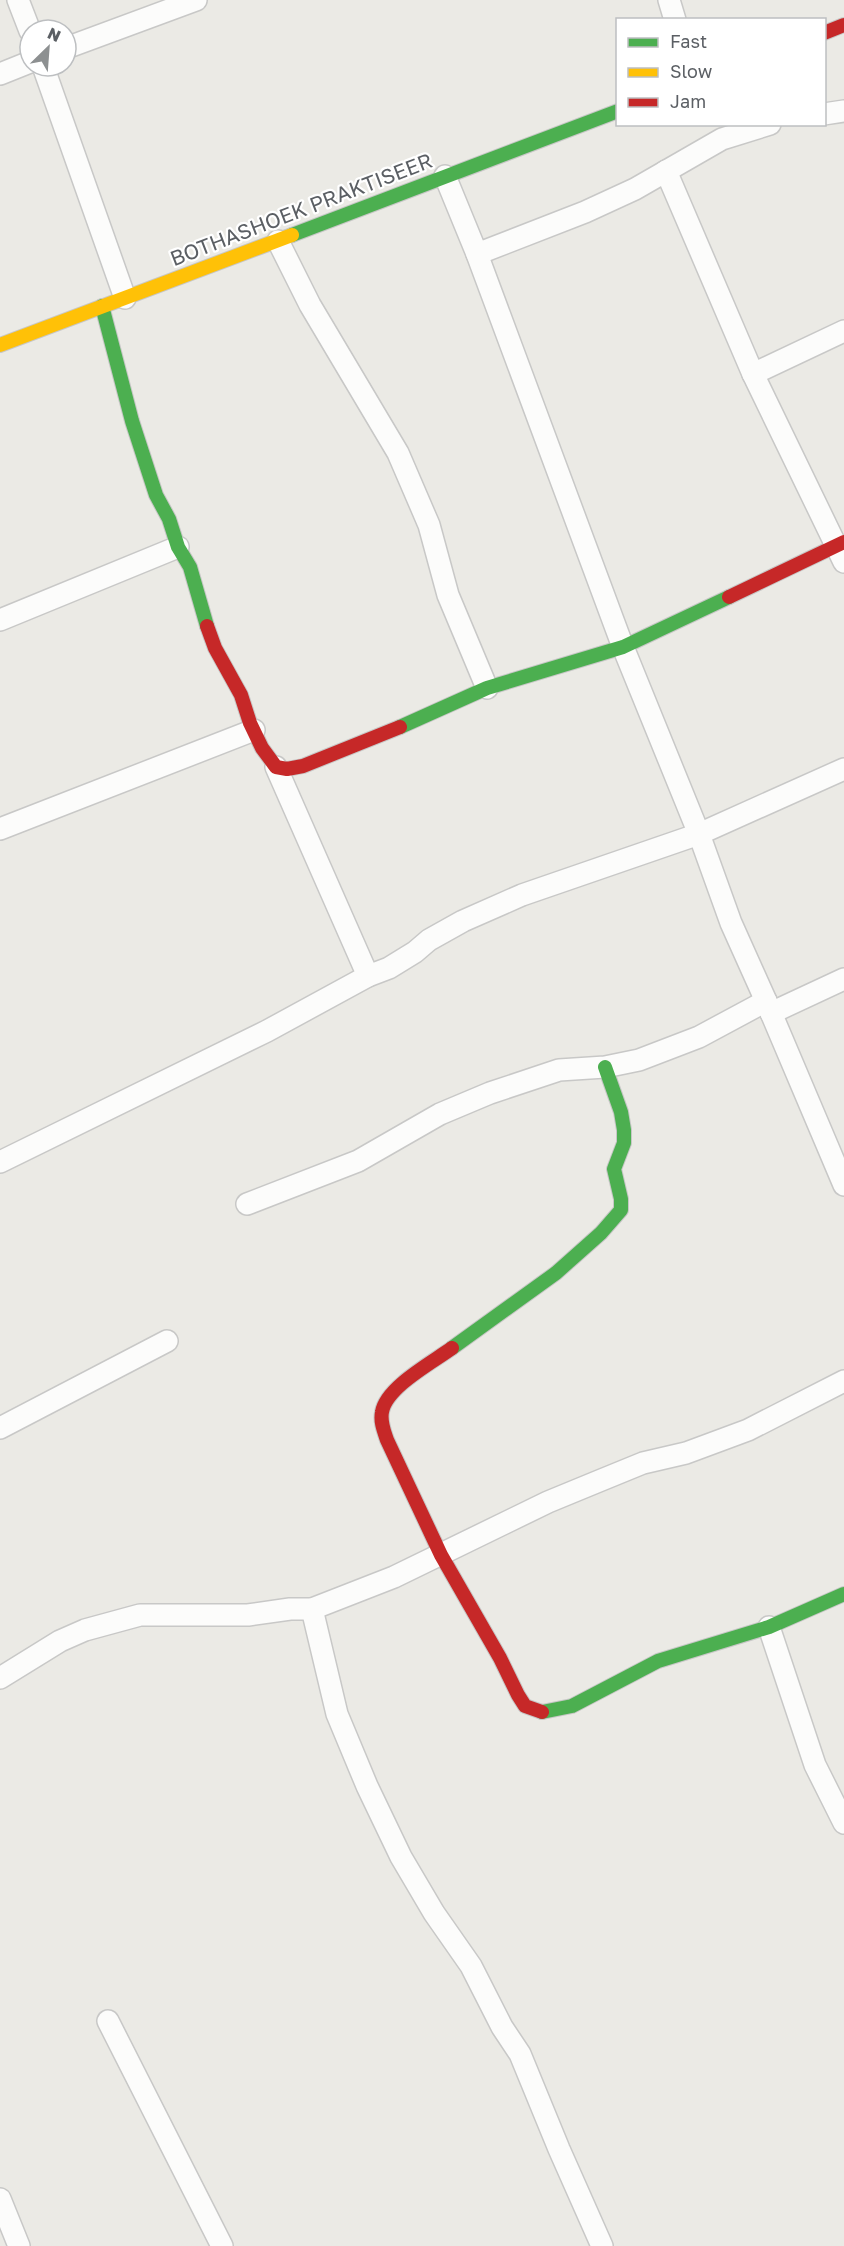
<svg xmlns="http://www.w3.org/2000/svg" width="844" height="2246" viewBox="0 0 844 2246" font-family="'Golos Text',sans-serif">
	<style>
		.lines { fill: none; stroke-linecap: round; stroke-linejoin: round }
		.street-casing { stroke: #c8c8c7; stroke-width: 24 }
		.fast-casing { stroke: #c7c7c6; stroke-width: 16 }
		.slow-casing { stroke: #c7c7c6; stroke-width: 16 }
		.jam-casing { stroke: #c7c7c6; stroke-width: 16 }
		.street { stroke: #fcfcfb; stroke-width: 21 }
		.fast { stroke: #4caf50; stroke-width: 14 }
		.slow { stroke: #ffc107; stroke-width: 14 }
		.jam { stroke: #c62828; stroke-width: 14 }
		.labels { text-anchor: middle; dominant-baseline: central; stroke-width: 4.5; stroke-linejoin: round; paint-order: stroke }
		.street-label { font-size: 21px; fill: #5b5f64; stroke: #fff }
	</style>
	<rect width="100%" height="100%" fill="#ebeae5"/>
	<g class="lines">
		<defs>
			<g id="street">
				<polyline points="18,0 30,31"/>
				<polyline points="669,0 675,20"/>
				<polyline points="66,48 196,0"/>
				<polyline points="43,66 125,298"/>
				<polyline points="0,74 30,62"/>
				<polyline points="824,114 844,111"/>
				<polyline points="666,171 753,374 844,562"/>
				<polyline points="445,176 477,254 623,647 699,834 731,923 766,1001 844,1185"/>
				<polyline points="278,241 310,305 398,453 429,525 448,595 487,688"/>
				<polyline points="477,254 585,212 635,189 722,139 770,124"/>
				<polyline points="753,374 844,331"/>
				<polyline points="0,620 178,547"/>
				<polyline points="276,767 368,976"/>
				<polyline points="0,829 254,730"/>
				<polyline points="771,1013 844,979"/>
				<polyline points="0,1162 267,1031 368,976 389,968 415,952 429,940 463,921 522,895 699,834 844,769"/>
				<polyline points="247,1204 358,1161 440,1114 490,1093 559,1070 605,1067 639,1060 699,1037 766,1001"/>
				<polyline points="0,1428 167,1341"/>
				<polyline points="312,1609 337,1714 367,1786 401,1857 434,1913 471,1966 502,2027 520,2054 559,2149 602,2246"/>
				<polyline points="769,1627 815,1765 844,1823"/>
				<polyline points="0,1678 60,1641 85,1630 140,1615 248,1615 290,1609 312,1609 394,1577 548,1502 599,1481 643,1463 686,1453 748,1430 844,1381"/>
				<polyline points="108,2021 222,2246"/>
				<polyline points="0,2199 19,2246"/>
			</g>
			<g id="fast">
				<polyline points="292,235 618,111"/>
				<polyline points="102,306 132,421 156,495 169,519 178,547 190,567 207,626"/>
				<polyline points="400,727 487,688 623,647 729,597"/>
				<polyline points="452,1348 556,1273 601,1233 621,1210 621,1199 614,1169 624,1143 624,1130 621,1112 605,1067"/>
				<polyline points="542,1712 572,1706 658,1661 769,1627 844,1594"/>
			</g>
			<polyline id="slow" points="0,345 292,235"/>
			<g id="jam">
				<polyline points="824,33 844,25"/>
				<polyline points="729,597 844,542"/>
				<polyline points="207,626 215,648 241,695 250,723 262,748 276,767 287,769 303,766 400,727"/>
				<path d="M452,1348C433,1362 386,1387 382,1412C380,1422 384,1431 387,1440L441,1555L500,1658L518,1695L525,1706L542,1712"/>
			</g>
		</defs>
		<use href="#street" class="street-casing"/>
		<use href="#fast" class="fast-casing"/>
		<use href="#slow" class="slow-casing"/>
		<use href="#jam" class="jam-casing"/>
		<use href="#street" class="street"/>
		<use href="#fast" class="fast"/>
		<use href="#slow" class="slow"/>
		<use href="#jam" class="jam"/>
	</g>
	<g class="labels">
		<g class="street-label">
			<text transform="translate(301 209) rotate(-21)">BOTHASHOEK PRAKTISEER</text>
		</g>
	</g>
	<rect x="616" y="18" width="210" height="108" fill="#ffffff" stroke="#bdbfc1" stroke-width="1.5"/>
	<rect x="628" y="38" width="30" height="9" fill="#4caf50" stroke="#bdbfc1" stroke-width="1.5"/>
	<text x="670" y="48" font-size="18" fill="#5b5f64">Fast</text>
	<rect x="628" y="68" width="30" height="9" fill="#ffc107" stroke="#bdbfc1" stroke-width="1.5"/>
	<text x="670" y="78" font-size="18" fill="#5b5f64">Slow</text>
	<rect x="628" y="98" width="30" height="9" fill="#c62828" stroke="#bdbfc1" stroke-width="1.5"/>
	<text x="670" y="108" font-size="18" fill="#5b5f64">Jam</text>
	<g transform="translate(48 48) rotate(25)"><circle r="28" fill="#ffffff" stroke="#bdbfc1" stroke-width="1.5"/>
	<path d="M0-4.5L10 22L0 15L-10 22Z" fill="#8d9091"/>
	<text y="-9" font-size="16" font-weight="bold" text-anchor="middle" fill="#5b5f64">N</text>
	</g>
</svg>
